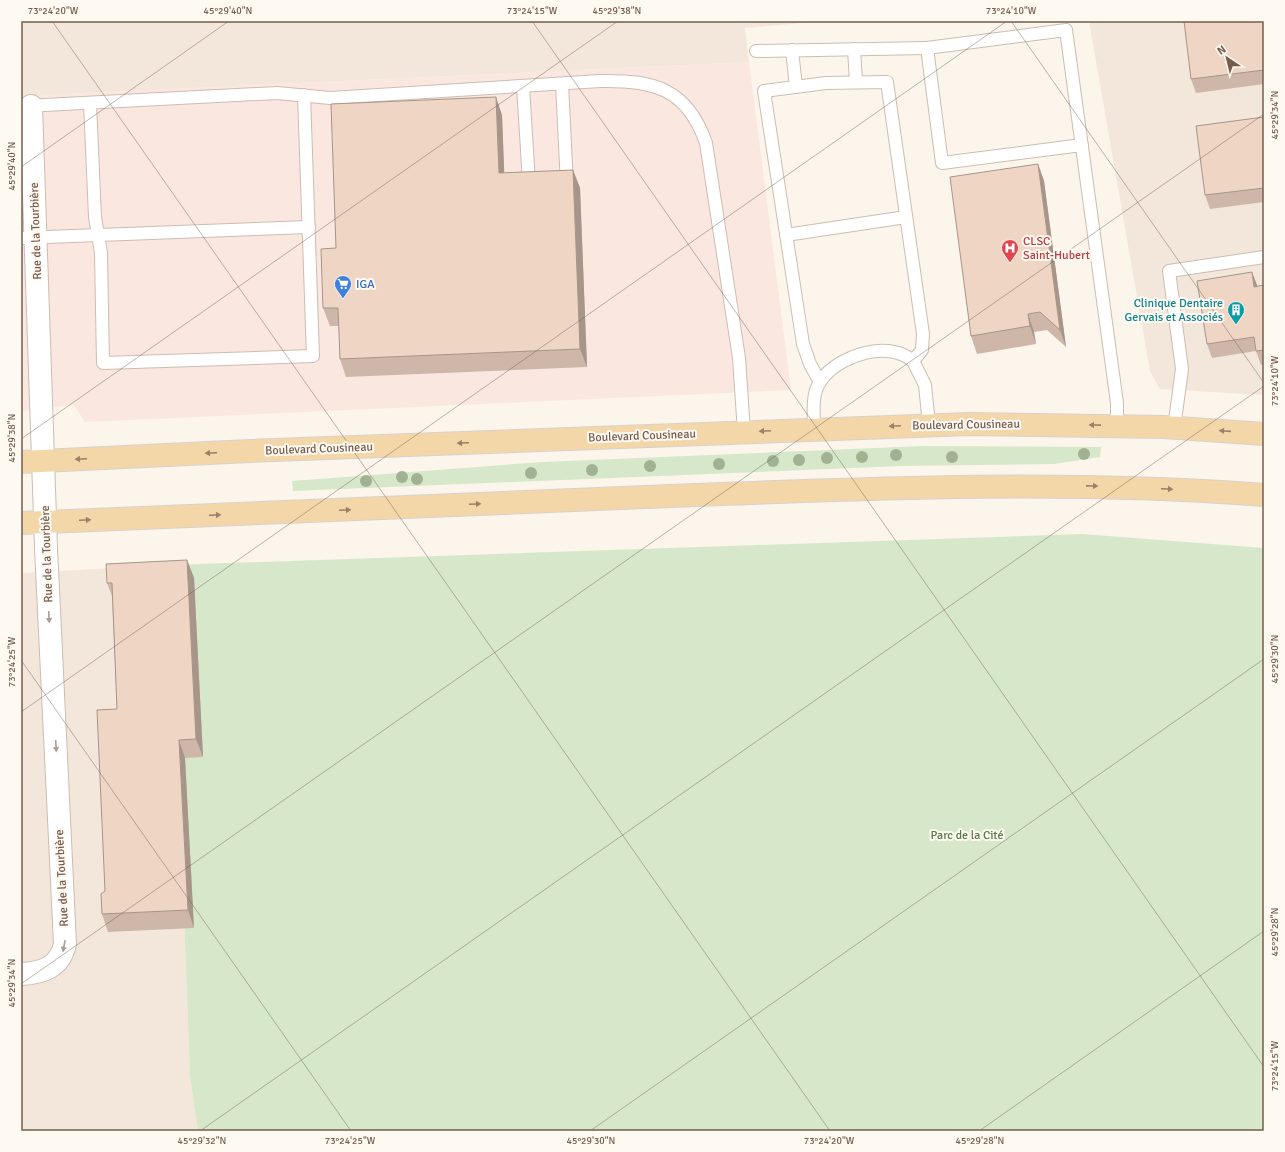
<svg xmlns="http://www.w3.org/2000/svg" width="1285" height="1152" viewBox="0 0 1285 1152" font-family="Signika,sans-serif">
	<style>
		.residential { fill: #f2e7da }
		.commercial { fill: #fae7e0 }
		.green { fill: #d7e8ca }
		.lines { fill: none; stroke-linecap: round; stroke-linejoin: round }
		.service-casing { stroke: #cdbdb1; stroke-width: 14 }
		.minor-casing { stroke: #cdbdb1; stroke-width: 24 }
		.primary-casing { stroke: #d8d1ce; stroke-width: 24 }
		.service { stroke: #fff; stroke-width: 12 }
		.minor { stroke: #fff; stroke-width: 22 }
		.primary { stroke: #f4d7a9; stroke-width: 22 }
		.tree { fill: #a1b191 }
		.wall { fill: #ceb7a9 }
		.shaded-wall { fill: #a79589 }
		.building { fill: #efd5c4; stroke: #a79589 }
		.oneway { fill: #9b816a }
		.oneway2 { fill: #ac9d95 }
		.ticks { fill: none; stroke: #755c4f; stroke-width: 1; stroke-opacity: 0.45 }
		.labels { text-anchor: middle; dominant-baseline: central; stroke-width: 4; stroke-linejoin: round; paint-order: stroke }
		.street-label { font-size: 12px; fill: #755c4f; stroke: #fef9f1 }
		.health-label { font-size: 12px; fill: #be3a42; stroke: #fef9f1; text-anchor: start }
		.shop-label { font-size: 12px; fill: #366cbe; stroke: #fef9f1; text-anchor: start }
		.culture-label { font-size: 12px; fill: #0d838f; stroke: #fef9f1; text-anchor: end }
		.park-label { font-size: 12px; fill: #577948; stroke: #fef9f1 }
		.neatline { fill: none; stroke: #755c4f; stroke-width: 1.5 }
		.ticks-label { font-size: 10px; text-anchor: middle; fill: #755c4f }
	</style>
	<rect width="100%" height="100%" fill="#fbf5eb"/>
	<g class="residential">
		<polygon points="21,21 823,21 745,28 749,62 21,96"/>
		<polygon points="1089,21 1264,21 1264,395 1160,389 1150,371"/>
		<polygon points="171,565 190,1077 198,1131 21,1131 21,573"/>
	</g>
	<polygon class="commercial" points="749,62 791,390 85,422 74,405 21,411 21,96"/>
	<g class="green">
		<polygon points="923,446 1101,447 1100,457 1054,464 901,466 293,491 292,481 542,462"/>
		<polygon points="1082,534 1264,548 1264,1131 198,1131 190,1077 171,565"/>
	</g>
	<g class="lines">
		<defs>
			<g id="service">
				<polyline points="854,49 856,82"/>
				<polyline points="792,50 796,87"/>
				<polyline points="756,51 927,48"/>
				<polyline points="562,84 567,185"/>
				<polyline points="523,86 529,182"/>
				<polyline points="90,103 95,217 101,253 103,363 313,356 304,95"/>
				<path d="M25,106L277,93L330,98L600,81C653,80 687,88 706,143L739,358L744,432"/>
				<polyline points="1082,145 942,163 927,48 1066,30 1117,403 1117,426"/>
				<polyline points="786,235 906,217"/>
				<polyline points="21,238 309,227"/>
				<polyline points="820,382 810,364 803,344 764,91 826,83 887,82 923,334 922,350 913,361"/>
				<polyline points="1174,428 1182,369 1169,271 1264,257"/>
				<path d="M814,430C814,417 812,402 816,390C826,363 868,346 894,352C901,353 908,357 913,361L925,385L929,425"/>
			</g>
			<path id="minor" d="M21,974C43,973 60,967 65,944L46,548L31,106"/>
			<g id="primary">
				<polyline points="21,462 250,451 970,424 1164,427 1264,434"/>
				<path d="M21,523C229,514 437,506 646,497C852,489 1058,479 1264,495"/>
			</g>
		</defs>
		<use href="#service" class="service-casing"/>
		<use href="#minor" class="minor-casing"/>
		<use href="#primary" class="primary-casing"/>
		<use href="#service" class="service"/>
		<use href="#minor" class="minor"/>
		<use href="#primary" class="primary"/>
	</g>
	<g class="tree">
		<circle cx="1084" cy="454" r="6"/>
		<circle cx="896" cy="455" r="6"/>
		<circle cx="862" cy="457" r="6"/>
		<circle cx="952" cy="457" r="6"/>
		<circle cx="827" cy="458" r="6"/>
		<circle cx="799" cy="460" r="6"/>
		<circle cx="773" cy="461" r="6"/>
		<circle cx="719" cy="464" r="6"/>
		<circle cx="650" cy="466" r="6"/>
		<circle cx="592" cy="470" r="6"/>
		<circle cx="531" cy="473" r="6"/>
		<circle cx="402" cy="477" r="6"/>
		<circle cx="417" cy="479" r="6"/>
		<circle cx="366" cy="481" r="6"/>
	</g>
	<g class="wall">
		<polygon points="1264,21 1264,84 1196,93 1191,79"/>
		<polygon points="502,115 504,173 573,170 580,188 587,367 346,377 340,359 339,326 330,326 323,308 336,248"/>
		<polygon points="1264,117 1264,202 1210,209 1205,195"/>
		<polygon points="1038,164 1044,181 1066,347 1047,330 1034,332 1036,344 977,354 971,336"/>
		<polygon points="1264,285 1264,365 1261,365 1256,351 1212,358 1207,344 1257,286"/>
		<polygon points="187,560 194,578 203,757 185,758 194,928 108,932 102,914 105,891 117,709 112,596 107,583"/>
	</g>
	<g class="shaded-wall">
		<polygon points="496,97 502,115 505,191 499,173"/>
		<polygon points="1038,164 1044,181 1066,347 1060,330"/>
		<polygon points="573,170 580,188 587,367 580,349"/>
		<polygon points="1252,272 1257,285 1259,300 1254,287"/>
		<polygon points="1028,314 1034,332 1036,344 1030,326"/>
		<polygon points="187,560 194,578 203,757 196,739"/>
		<polygon points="179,740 185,758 194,928 188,910"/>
	</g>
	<g class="building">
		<polygon points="1184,21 1264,21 1264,70 1191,79"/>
		<polygon points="496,97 499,173 573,170 580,349 340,359 338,308 323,308 321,249 336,248 331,104"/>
		<polygon points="1264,117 1264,188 1205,195 1196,126"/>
		<polygon points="1038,164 1060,330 1040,312 1028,314 1030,326 971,336 950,177"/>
		<polygon points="1252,272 1254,287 1264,285 1264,350 1256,351 1254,337 1207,344 1197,281"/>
		<polygon points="187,560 196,739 179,740 188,910 102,914 101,894 105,891 97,710 117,709 112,583 107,583 106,564"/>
	</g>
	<defs><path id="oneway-solid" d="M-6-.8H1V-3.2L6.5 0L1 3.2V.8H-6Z"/></defs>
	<g class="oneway">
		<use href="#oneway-solid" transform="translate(1095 425) rotate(-179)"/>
		<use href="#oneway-solid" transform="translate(895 426) rotate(178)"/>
		<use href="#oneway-solid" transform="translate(765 431) rotate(178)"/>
		<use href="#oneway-solid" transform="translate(1225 431) rotate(-176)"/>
		<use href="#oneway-solid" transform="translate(463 443) rotate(178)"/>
		<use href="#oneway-solid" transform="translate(211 453) rotate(177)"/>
		<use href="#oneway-solid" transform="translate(81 459) rotate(178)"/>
		<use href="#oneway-solid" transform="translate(1092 486) rotate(1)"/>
		<use href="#oneway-solid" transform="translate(1167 489) rotate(2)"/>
		<use href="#oneway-solid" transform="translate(475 504) rotate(-2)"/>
		<use href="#oneway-solid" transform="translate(345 510) rotate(-2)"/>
		<use href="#oneway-solid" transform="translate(215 515) rotate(-2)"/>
		<use href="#oneway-solid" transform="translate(85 520) rotate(-2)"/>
	</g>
	<g class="oneway2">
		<use href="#oneway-solid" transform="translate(49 617) rotate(87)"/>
		<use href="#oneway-solid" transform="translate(56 746) rotate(87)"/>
		<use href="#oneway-solid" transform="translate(64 946) rotate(101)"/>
	</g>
	<path class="ticks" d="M52,21L830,1131M532,21L1264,1067M1011,21L1264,383M21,167L229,21M21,439L618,21M21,660L351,1131M21,712L1007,21M21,984L1264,114M200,1131L1264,386M590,1131L1264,659M979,1131L1264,931"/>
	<defs>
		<symbol id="hospital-pin" viewBox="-11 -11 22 30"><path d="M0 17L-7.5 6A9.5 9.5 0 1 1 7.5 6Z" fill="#e0444e" stroke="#fef9f1"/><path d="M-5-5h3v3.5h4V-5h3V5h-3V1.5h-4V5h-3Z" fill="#fff"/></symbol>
		<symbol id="supermarket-pin" viewBox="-11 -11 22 30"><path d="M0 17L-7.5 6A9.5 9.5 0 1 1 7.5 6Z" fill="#3f7fe0" stroke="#fef9f1"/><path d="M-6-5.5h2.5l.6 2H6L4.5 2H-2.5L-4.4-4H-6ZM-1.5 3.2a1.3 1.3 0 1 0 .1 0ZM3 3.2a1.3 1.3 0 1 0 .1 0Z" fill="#fff"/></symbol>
		<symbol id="building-pin" viewBox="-11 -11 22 30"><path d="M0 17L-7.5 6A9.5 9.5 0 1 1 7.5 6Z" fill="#0f9aa8" stroke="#fef9f1"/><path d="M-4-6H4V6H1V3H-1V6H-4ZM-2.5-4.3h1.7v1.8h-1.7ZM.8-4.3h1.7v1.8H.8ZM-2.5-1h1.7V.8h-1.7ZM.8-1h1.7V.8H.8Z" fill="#fff"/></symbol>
	</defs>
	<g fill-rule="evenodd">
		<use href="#hospital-pin" x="1000" y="238" width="20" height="27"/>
		<use href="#supermarket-pin" x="333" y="274" width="20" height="27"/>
		<use href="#building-pin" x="1226" y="300" width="20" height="27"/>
	</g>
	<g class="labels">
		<g class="street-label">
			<text transform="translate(36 231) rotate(-92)">Rue de la Tourbière</text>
			<text transform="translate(966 425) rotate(-1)">Boulevard Cousineau</text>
			<text transform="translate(642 436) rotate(-2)">Boulevard Cousineau</text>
			<text transform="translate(319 449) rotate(-2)">Boulevard Cousineau</text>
			<text transform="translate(47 554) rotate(-92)">Rue de la Tourbière</text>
			<text transform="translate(62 878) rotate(-93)">Rue de la Tourbière</text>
		</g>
		<g class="health-label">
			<text x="1023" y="241">CLSC<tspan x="1023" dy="14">Saint-Hubert</tspan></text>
		</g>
		<g class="shop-label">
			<text x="356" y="284">IGA</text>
		</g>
		<g class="culture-label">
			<text x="1223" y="303">Clinique Dentaire<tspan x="1223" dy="14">Gervais et Associés</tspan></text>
		</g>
		<g class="park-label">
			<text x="967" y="835">Parc de la Cité</text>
		</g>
	</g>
	<rect width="1285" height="1152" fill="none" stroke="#fef9f1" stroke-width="44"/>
	<g transform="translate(1227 58) rotate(325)" stroke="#fef9f1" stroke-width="3" paint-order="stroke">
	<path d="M0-3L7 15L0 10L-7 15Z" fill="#755c4f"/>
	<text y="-6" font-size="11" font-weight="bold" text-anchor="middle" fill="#755c4f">N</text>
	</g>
	<rect x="22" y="22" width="1241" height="1108" class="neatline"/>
	<g class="ticks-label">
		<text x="53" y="14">73°24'20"W</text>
		<text x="228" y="14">45°29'40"N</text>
		<text x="532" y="14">73°24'15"W</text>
		<text x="617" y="14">45°29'38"N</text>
		<text x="1011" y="14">73°24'10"W</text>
		<text transform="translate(1274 115) rotate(-90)" y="4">45°29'34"N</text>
		<text transform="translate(11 166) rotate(-90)" y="4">45°29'40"N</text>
		<text transform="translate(1274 381) rotate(-90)" y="4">73°24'10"W</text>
		<text transform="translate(11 438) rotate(-90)" y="4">45°29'38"N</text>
		<text transform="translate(1274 659) rotate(-90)" y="4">45°29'30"N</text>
		<text transform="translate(11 662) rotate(-90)" y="4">73°24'25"W</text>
		<text transform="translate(1274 932) rotate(-90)" y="4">45°29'28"N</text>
		<text transform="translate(11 983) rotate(-90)" y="4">45°29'34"N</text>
		<text transform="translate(1274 1066) rotate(-90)" y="4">73°24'15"W</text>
		<text x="202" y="1144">45°29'32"N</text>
		<text x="350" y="1144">73°24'25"W</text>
		<text x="591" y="1144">45°29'30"N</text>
		<text x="829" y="1144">73°24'20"W</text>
		<text x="980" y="1144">45°29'28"N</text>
	</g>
</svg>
